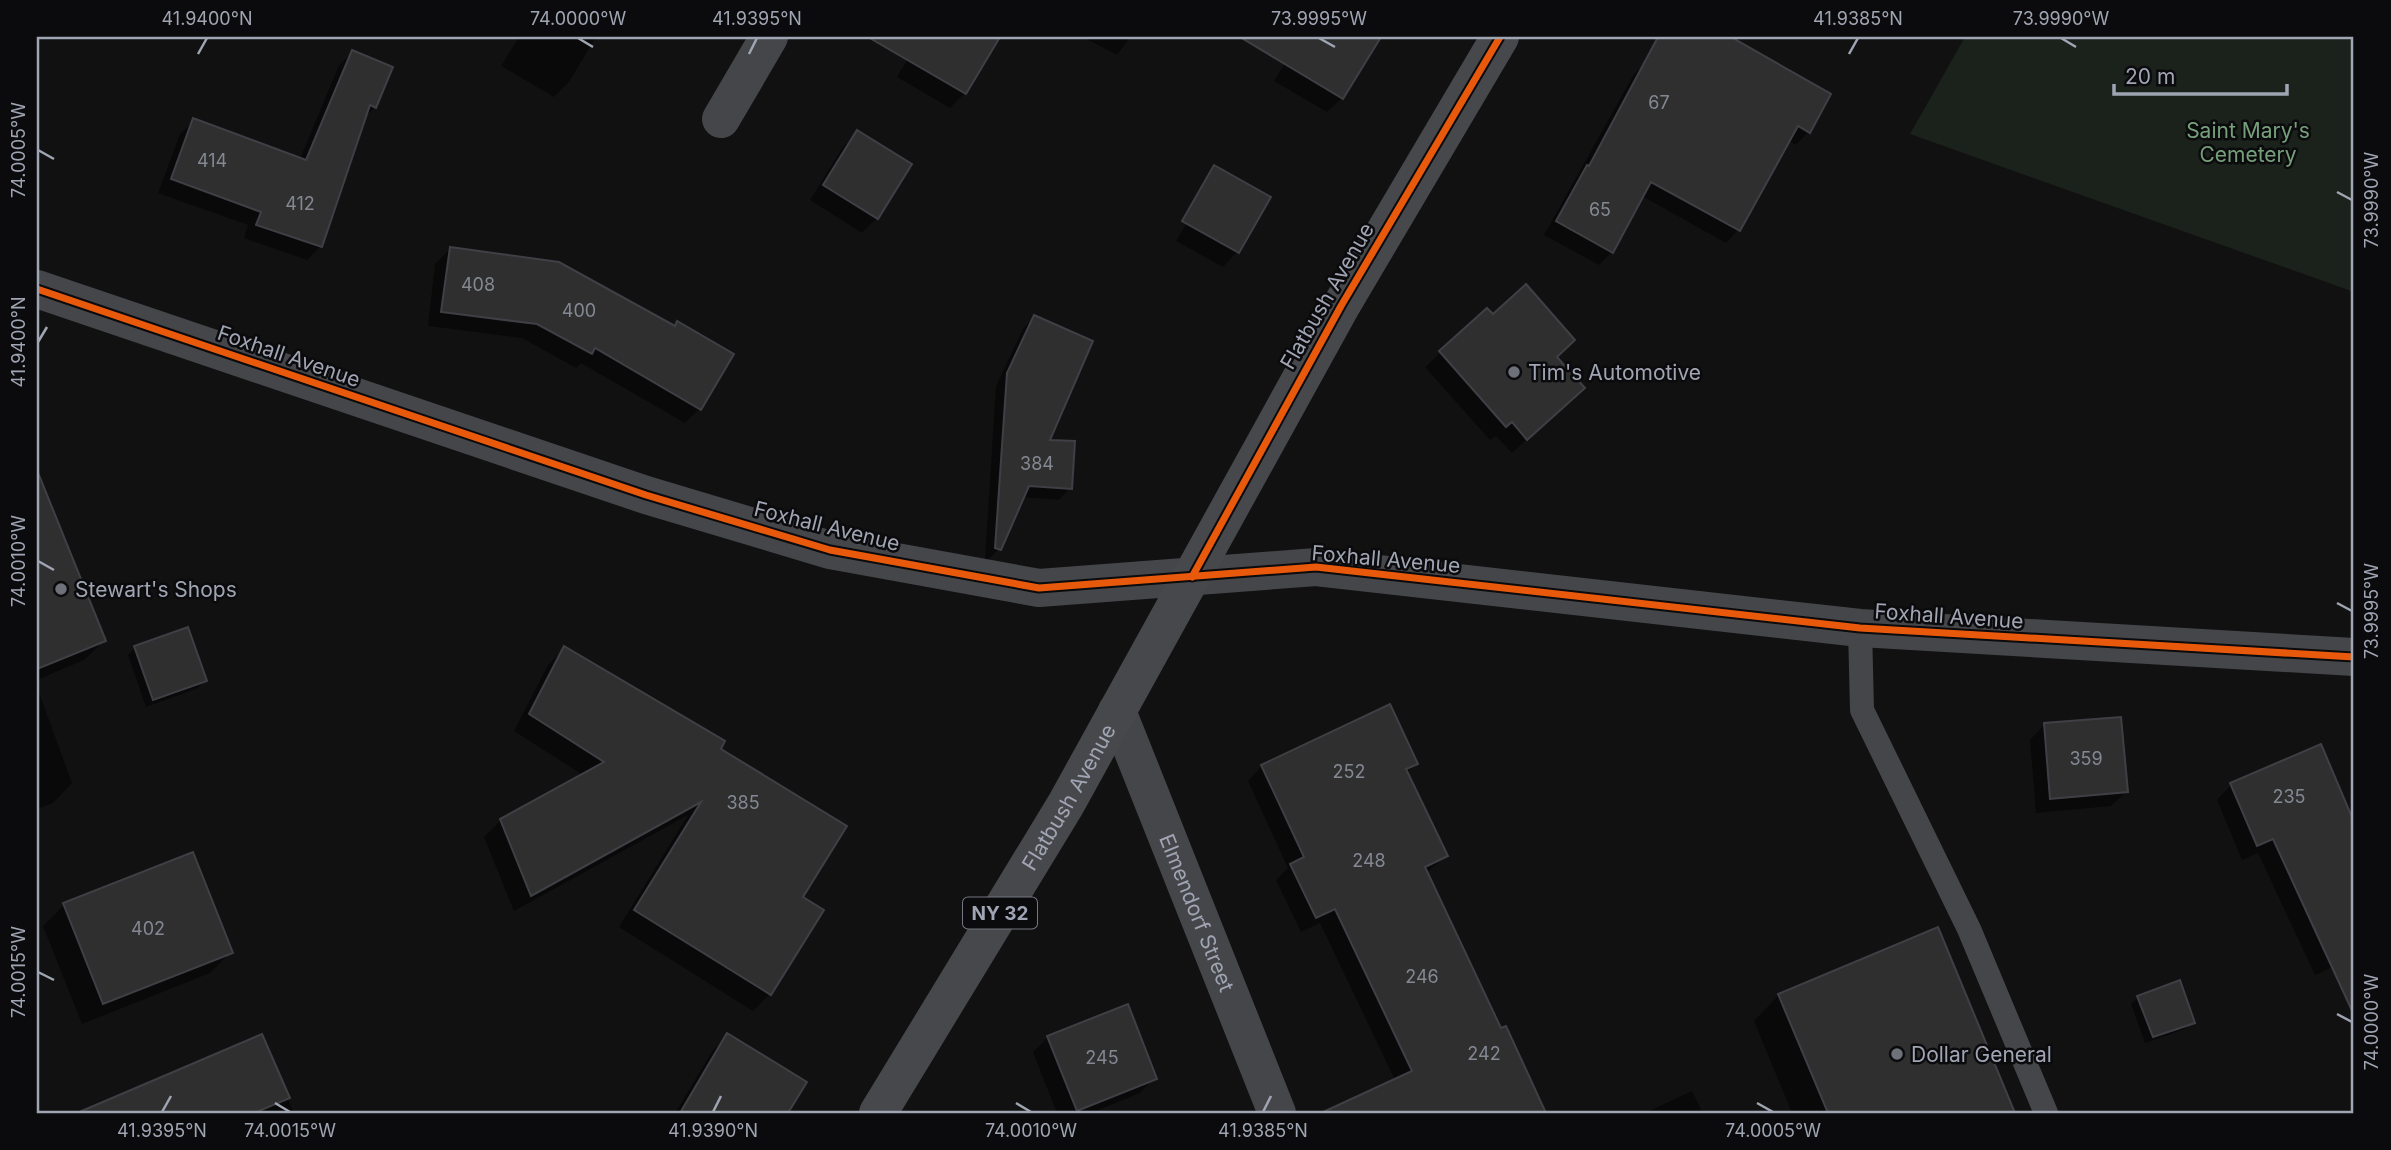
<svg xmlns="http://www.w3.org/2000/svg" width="2391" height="1150" viewBox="0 0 2391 1150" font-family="Inter,sans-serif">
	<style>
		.green { fill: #1b211b }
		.shadow { fill: #0007 }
		.building { fill: #2f2f30; stroke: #3f4045; stroke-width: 2 }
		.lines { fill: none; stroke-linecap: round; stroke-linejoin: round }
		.service { stroke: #45464a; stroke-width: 24 }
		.minor { stroke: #45464a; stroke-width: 38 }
		.tertiary { stroke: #45464a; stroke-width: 38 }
		.primary { stroke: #47484c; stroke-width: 38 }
		.cycleway-casing { stroke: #0b0b0d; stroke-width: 11 }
		.cycleway { stroke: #e8590c; stroke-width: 7 }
		.ticks { fill: none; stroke: #a0a5b3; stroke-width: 2.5 }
		.poi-dot { fill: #6e717a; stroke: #0b0b0d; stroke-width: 2.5 }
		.labels { text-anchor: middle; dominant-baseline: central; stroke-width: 5; stroke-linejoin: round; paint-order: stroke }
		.number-label { font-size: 18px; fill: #848892 }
		.shield { fill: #0b0b0d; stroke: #737781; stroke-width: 2 }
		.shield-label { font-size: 19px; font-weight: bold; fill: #a0a5b3 }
		.park-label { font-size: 21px; fill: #76a07b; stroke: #0b0b0d }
		.street-label { font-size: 21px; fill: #a0a5b3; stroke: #0b0b0d }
		.poi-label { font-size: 21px; fill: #a0a5b3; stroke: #0b0b0d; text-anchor: start }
		.neatline { fill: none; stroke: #a0a5b3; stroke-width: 2.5 }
		.ticks-label { font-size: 18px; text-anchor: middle; fill: #a0a5b3 }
	</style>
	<rect width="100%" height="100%" fill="#111"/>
	<polygon class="green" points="1965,37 2354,37 2354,292 1910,134"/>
	<g class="shadow">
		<polygon points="519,37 596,37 569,82 554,97 501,66"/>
		<polygon points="921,37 993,37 997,39 965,93 950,108 897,77"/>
		<polygon points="1083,37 1130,37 1117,55"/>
		<polygon points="1301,37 1379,37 1342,98 1327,112 1274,81"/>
		<polygon points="1662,37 1738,37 1735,41 1808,132 1796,145 1788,140 1738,230 1726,243 1642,196 1612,252 1599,265 1544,235 1634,74 1648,61"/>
		<polygon points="353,52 375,107 364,118 321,246 307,260 244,238 248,225 158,193 180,134 194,121 300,159 339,65"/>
		<polygon points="857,132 877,218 862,233 810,200 843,147"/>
		<polygon points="1209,187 1269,198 1237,252 1223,267 1176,241"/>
		<polygon points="450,249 673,328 678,323 699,409 685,423 581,363 576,368 522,338 428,326 435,264"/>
		<polygon points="1487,310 1555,357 1568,402 1512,453 1496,436 1490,440 1425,367"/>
		<polygon points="1034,317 1047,441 1070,488 1059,500 1022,497 1000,548 988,560 985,559 996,386 1023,329"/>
		<polygon points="59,530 104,641 84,660 37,680 37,539"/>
		<polygon points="135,648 205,680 198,688 146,707 128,655"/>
		<polygon points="565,648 718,749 800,898 770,994 753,1011 619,927 688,815 514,911 484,837 501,820 583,775 514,731 548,665"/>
		<polygon points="37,687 72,783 53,803 37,809"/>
		<polygon points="2044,725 2126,792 2111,806 2036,813 2030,740"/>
		<polygon points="2321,747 2354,827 2354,1006 2341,963 2315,975 2258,853 2242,860 2217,800 2231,785"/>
		<polygon points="1416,763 1406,773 1446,856 1426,873 1500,1031 1505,1028 1544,1113 1373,1113 1367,1101 1395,1080 1320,923 1301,932 1276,880 1288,868 1248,781 1262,766"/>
		<polygon points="64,905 230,953 210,973 82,1024 43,926"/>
		<polygon points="1937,929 2013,1113 1792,1113 1754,1021 1779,995"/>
		<polygon points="2138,997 2193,1022 2185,1029 2145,1043 2131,1004"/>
		<polygon points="728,1036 804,1083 786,1113 675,1113 713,1050"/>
		<polygon points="261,1037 294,1113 125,1113 122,1105"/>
		<polygon points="1048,1037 1154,1079 1140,1093 1091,1113 1057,1113 1033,1052"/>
		<polygon points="1692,1091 1703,1113 1645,1113"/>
	</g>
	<g class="building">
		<polygon points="868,37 1000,37 966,94"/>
		<polygon points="1240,37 1381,37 1343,99"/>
		<polygon points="1658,37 1731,37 1831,94 1810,133 1798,126 1740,231 1651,182 1613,253 1556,221 1587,165 1589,166"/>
		<polygon points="352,50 393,67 376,108 370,105 322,247 256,225 261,212 171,179 193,118 306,160"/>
		<polygon points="857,130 912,164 878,219 823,185"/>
		<polygon points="1214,165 1271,197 1239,253 1182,221"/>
		<polygon points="450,247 559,262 675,326 677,321 734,354 701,410 595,348 592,354 537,324 441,312"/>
		<polygon points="1526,284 1575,340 1557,357 1585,388 1527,440 1512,422 1506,427 1439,351 1487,308 1493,314"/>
		<polygon points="1034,315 1093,341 1050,440 1075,441 1072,489 1029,486 1001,550 995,548 1007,373"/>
		<polygon points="39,475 106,641 37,669 37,476"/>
		<polygon points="188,627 207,681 153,700 134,646"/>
		<polygon points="564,646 725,741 721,749 847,826 803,897 824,910 771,995 634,910 701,802 531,896 500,819 604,762 529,714"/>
		<polygon points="1390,704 1418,764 1406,769 1448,856 1425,867 1501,1028 1506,1026 1546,1113 1321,1113 1412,1071 1335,909 1316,918 1290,864 1304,857 1261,765"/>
		<polygon points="2121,717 2128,792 2050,799 2044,723"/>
		<polygon points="2321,744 2354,822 2354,1015 2273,839 2257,846 2230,783"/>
		<polygon points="193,852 233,953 103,1004 63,903"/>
		<polygon points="1938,927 2015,1113 1828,1113 1778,994"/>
		<polygon points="2180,980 2195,1023 2153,1037 2137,996"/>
		<polygon points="1128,1004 1157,1079 1077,1111 1047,1036"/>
		<polygon points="727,1033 807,1082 788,1113 680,1113"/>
		<polygon points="262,1034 290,1098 254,1113 77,1113"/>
	</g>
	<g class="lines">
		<polyline class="service" points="1860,628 1862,710 1969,929 2046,1113"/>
		<g class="minor">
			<polyline points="721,119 769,37"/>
			<path id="s1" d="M1117,711L1277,1113"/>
		</g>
		<polyline class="tertiary" points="37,289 646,495 830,550 1039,588 1316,567 1860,628 2354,657"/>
		<path class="primary" id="s2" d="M878,1113L1066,804L1341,306L1500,37"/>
		<defs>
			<g id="cycleway">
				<polyline points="37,289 646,495 830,550 1039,588 1316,567 1860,628 2354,657"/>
				<polyline points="1192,577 1341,306 1500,37"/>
			</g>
		</defs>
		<use href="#cycleway" class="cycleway-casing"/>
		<use href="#cycleway" class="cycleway"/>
	</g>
	<path class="ticks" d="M578,38L593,47M1319,38L1335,47M2061,38L2076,47M198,54L207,38M749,54L757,38M1849,54L1858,38M38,150L54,159M2337,192L2352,200M38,342L47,327M38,561L54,570M2337,603L2352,611M38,972L54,980M2337,1014L2352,1022M275,1103L290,1112M1016,1103L1031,1112M1757,1103L1773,1112M162,1112L171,1096M713,1112L721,1096M1263,1112L1271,1096"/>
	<g class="poi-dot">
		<circle cx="1514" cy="372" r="7"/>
		<circle cx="61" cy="589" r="7"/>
		<circle cx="1897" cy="1054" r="7"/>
	</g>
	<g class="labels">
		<g class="number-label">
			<text x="1659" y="102">67</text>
			<text x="212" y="160">414</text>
			<text x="300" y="203">412</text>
			<text x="1600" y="209">65</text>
			<text x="478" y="284">408</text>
			<text x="579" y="310">400</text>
			<text x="1037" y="463">384</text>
			<text x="2086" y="758">359</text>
			<text x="1349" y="771">252</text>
			<text x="2289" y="796">235</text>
			<text x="743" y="802">385</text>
			<text x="1369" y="860">248</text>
			<text x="148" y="928">402</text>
			<text x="1422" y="976">246</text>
			<text x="1484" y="1053">242</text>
			<text x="1102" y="1057">245</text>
		</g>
		<rect class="shield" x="963" y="897.5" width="74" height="31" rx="5"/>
		<g class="shield-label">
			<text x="1000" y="913">NY 32</text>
		</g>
		<g class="park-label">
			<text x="2248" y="130">Saint Mary's<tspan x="2248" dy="24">Cemetery</tspan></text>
		</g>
		<g class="street-label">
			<text transform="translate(1327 296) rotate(-60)">Flatbush Avenue</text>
			<text transform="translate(289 356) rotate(19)">Foxhall Avenue</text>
			<text transform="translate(827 526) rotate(14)">Foxhall Avenue</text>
			<text transform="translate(1386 559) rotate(5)">Foxhall Avenue</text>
			<text transform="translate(1949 616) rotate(4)">Foxhall Avenue</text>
			<text stroke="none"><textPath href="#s2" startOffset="369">Flatbush Avenue</textPath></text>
			<text stroke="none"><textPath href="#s1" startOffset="217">Elmendorf Street</textPath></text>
		</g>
		<g class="poi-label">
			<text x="1528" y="372">Tim's Automotive</text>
			<text x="75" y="589">Stewart's Shops</text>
			<text x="1911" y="1054">Dollar General</text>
		</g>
	</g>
	<rect width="2391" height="1150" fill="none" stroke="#0b0b0d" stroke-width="77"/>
	<path d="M2114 84v10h173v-10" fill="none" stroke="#a0a5b3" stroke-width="3.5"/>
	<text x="2125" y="84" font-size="21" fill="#a0a5b3" stroke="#0b0b0d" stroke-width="5" paint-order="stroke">20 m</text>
	<rect x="38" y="38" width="2314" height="1074" class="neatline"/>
	<g class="ticks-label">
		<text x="207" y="25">41.9400°N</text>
		<text x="578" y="25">74.0000°W</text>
		<text x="757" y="25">41.9395°N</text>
		<text x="1319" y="25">73.9995°W</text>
		<text x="1858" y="25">41.9385°N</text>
		<text x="2061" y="25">73.9990°W</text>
		<text transform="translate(19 150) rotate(-90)" y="6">74.0005°W</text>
		<text transform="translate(2372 200) rotate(-90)" y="6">73.9990°W</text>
		<text transform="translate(19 342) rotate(-90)" y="6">41.9400°N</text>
		<text transform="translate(19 561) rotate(-90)" y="6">74.0010°W</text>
		<text transform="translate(2372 611) rotate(-90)" y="6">73.9995°W</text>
		<text transform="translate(19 972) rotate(-90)" y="6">74.0015°W</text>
		<text transform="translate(2372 1022) rotate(-90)" y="6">74.0000°W</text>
		<text x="162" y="1137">41.9395°N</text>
		<text x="290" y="1137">74.0015°W</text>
		<text x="713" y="1137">41.9390°N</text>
		<text x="1031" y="1137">74.0010°W</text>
		<text x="1263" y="1137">41.9385°N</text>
		<text x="1773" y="1137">74.0005°W</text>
	</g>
</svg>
